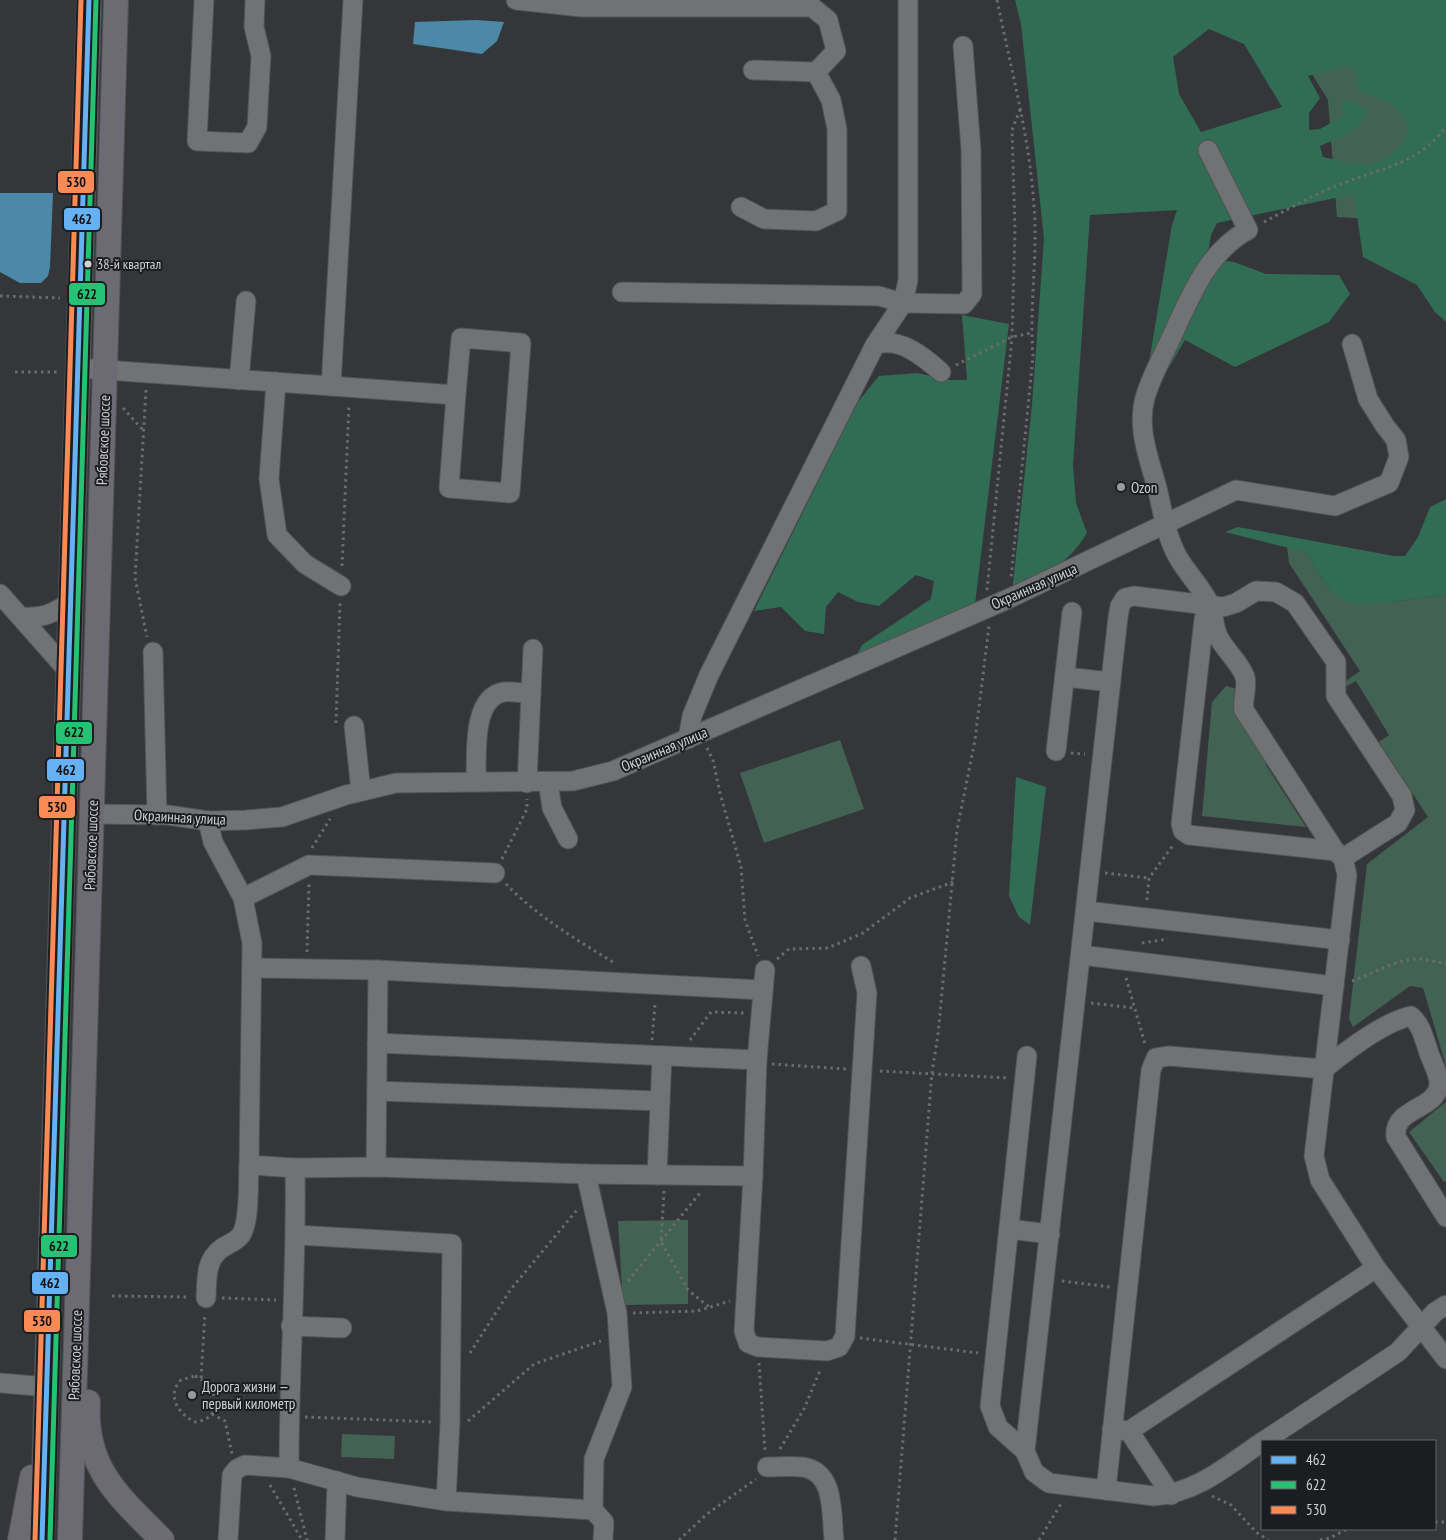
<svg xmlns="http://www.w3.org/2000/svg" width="1446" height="1540" viewBox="0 0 1446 1540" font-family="'PT Sans Narrow',sans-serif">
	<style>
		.green { fill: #426354 }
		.forest { fill: #316d55; fill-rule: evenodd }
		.water { fill: #4c89a8 }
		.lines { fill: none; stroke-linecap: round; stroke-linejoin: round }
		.minor-casing { stroke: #505254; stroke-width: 21 }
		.major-casing { stroke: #505254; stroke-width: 26 }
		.path { stroke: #6b6c6f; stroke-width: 3; stroke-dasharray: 2.5 4; stroke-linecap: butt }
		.minor { stroke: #707274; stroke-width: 19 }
		.major { stroke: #6c6b73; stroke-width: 24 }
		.bus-1-casing { stroke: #1c1d20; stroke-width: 9 }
		.bus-2-casing { stroke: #1c1d20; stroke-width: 9 }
		.bus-3-casing { stroke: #1c1d20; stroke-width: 9 }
		.bus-1 { stroke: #66b1f2; stroke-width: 5 }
		.bus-2 { stroke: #26c172; stroke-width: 5 }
		.bus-3 { stroke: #f98a56; stroke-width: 5 }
		.bus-dot { fill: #d0d2d6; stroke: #1c1d20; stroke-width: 2 }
		.poi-dot { fill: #999b9f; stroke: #1c1d20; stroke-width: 2 }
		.labels { text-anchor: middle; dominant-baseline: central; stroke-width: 4; stroke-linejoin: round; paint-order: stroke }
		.bus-label { font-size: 14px; fill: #d0d2d6; stroke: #1c1d20; text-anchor: start }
		.street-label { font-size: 15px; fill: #d0d2d6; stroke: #1c1d20 }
		.poi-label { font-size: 15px; fill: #d0d2d6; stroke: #1c1d20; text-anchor: start }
		.line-badge { stroke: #1c1d20; stroke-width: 2 }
		.pale-badge-label { font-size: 14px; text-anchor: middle; font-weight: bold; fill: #111 }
	</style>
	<rect width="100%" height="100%" fill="#343639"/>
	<g class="green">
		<polygon points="1446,0 1446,224 1337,217 1328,100 1268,3"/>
		<polygon points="1287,547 1305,552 1332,593 1392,602 1441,595 1446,597 1446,1066 1423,988 1410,986 1353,1027 1349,1019 1367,864 1428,817 1379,742 1389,735 1356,681 1345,687 1343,683 1360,671 1289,563"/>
		<polygon points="1226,686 1237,689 1272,763 1266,765 1306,827 1202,816 1212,702"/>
		<polygon points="840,740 864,809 764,843 740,773"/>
		<polygon points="1446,1102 1446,1181 1444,1182 1409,1132"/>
		<polygon points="688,1220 688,1304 623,1305 618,1221"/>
		<polygon points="342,1434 395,1436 394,1459 341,1457"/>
	</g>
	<g class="forest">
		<path d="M1015,0H1446V322L1435,312L1417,285L1363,257L1354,194L1217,223L1211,235L1207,259L1234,262L1266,274L1339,275L1350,294L1329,322L1235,367L1185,340L1165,374L1145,386L1172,225L1177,210L1090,215L1073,465L1076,503L1087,533C1067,566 1044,574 1012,593L1032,405L1044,239L1021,24ZM1209,29L1244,44L1282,107L1201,132L1179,94L1173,57ZM1347,66L1355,70L1359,91C1374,96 1392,101 1402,115C1422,140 1384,165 1361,165C1348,164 1335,159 1323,157L1320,146C1342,136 1358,134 1368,110L1352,101H1343L1342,117L1320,129L1309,130V113L1320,98L1308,76Z"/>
		<polygon points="962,315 1009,324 975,604 855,659 862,645 931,599 934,581 916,575 879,606 858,602 838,592 826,607 824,634 805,631 781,607 754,611 857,403 879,376 917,373 948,380 967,380"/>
		<polygon points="1446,499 1446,597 1441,595 1392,602 1353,604 1332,593 1305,552 1225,532 1238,527 1394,556 1405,556 1418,537 1430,507"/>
		<polygon points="1016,777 1046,787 1030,925 1019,917 1009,896"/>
	</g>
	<g class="water">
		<polygon points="476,20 504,22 497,41 482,54 413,44 415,22"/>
		<polygon points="0,193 53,193 50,267 48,276 41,283 20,283 0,272"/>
	</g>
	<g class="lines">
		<defs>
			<g id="minor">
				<polyline points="204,0 197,141 248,143 257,127 261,56 254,27 255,0"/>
				<polyline points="516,0 581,7 812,7 828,20 836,51 816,72 831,100 837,129 837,211 816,221 764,219 741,207"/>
				<polyline points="753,70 816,72"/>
				<path d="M1208,150L1248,230C1211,250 1194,288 1177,325C1167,349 1152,373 1145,398C1137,427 1148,456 1156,484C1163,510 1165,535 1179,559C1188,574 1201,587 1209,603C1214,612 1213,625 1218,636C1224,650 1240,662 1245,677C1248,688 1242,699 1244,710L1335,851"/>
				<polyline points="622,292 879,296 903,303 964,304 972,294 971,150 963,46"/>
				<polyline points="875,345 903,303 908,280 908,0"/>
				<polyline points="78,368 456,395 449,488 510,493 521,343 461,338 456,395"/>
				<polyline points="239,380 246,301"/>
				<polyline points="276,382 269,479 277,535 305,564 341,586"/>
				<polyline points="331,386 353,0"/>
				<polyline points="0,594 69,672"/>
				<polyline points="1210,605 1204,619 1181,824 1183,831 1189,835 1335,851 1343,858 1347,875 1314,1156 1320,1180 1376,1268 1446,1359"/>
				<path d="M21,617C44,618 52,614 71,602"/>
				<polyline points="153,652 157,815"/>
				<polyline points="1065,677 1111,682"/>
				<polyline points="354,726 361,791"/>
				<path d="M688,739L692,716L709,675L875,345C899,336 924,357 941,372"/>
				<polyline points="1056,751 1072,612"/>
				<path d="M476,782C477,757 471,697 504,692C512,691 523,693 531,694"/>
				<polyline points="548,782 552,808 568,839"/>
				<polyline points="527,783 533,649"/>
				<polyline points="92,814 168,815 208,821 246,820 282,817 346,795 396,783 573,781 613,771 1008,599 1236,490 1335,506 1389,483 1399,457 1396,440 1385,426 1368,399 1352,344"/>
				<path d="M208,821L213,842L243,898L252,943L249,1165L295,1168C297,1268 289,1368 289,1468"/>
				<polyline points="243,898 309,865 495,873"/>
				<polyline points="1086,911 1340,940"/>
				<polyline points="1081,955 1334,986"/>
				<polyline points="253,968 378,970 762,990"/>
				<polyline points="377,1043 757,1060"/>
				<polyline points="377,1091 660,1101"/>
				<polyline points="376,1167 378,970"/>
				<polyline points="295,1168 376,1167 586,1174 753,1176 744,1331 748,1343 758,1347 827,1351 839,1347 845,1336 867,993 861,966"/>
				<polyline points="586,1174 617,1313 622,1387 594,1459 593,1510 604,1522 603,1540"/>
				<polyline points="657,1175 662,1056"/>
				<polyline points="753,1176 757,1060 765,970"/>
				<polyline points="1009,1229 1050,1234"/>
				<polyline points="297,1235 452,1244 450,1423 446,1501"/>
				<path d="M206,1298C207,1279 205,1260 222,1248C228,1244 236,1242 241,1235C250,1222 248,1181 249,1165"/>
				<polyline points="291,1326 342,1328"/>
				<polyline points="0,1383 48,1387"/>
				<polyline points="1112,1429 1129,1431 1376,1268"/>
				<polyline points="1129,1431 1171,1495"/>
				<polyline points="1264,1441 1398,1352 1435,1312 1446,1305"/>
				<path d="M1262,1442C1228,1465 1197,1493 1154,1496L1049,1483L1034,1472L1025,1451L1118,617L1120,606L1125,598L1134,596L1223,607L1236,603L1256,591L1276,592L1295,603L1336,662V696L1402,796L1405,810L1398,823L1343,858"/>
				<polyline points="1025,1451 998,1427 990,1406 1027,1056"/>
				<path d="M767,1467C778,1467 791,1466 802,1467C836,1471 831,1515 834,1540"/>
				<path d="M1106,1490L1151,1070L1156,1058L1169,1056L1324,1069C1346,1051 1383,1022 1411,1016C1422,1026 1424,1039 1429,1053C1432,1062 1439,1074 1439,1083C1439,1110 1392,1107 1396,1137L1446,1217"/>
				<polyline points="228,1540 232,1475 237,1469 245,1465 289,1468 357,1487 446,1501 593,1510"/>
				<polyline points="335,1540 337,1481"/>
			</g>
			<g id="major">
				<path d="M88,1402C84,1469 119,1496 162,1540"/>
				<polyline points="20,1540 32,1477"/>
				<polyline points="42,1540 89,0"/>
				<polyline points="70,1540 116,0"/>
			</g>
		</defs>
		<use href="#minor" class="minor-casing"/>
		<use href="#major" class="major-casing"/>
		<g class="path">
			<path d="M997,0C1011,69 1029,135 1034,205C1038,256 1029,306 1033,356L1011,578"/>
			<path d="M1264,222C1290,208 1316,193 1344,183C1384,167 1419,164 1446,126"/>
			<polyline points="0,296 60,298"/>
			<polyline points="956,365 1012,337 1031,333"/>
			<polyline points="15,372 58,372"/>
			<polyline points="146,390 135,578 147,637"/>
			<polyline points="123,408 143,430"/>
			<polyline points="342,566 349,405"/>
			<polyline points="987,590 1012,337 1015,229 1012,130 1021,107"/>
			<polyline points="336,723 340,602"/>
			<polyline points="707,748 713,760 720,793 741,867 745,920 758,956"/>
			<polyline points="1071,753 1085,754"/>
			<polyline points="312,848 330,819"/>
			<polyline points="502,859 527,809 527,799"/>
			<polyline points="1105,873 1149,878"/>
			<path d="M506,884C538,917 577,940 616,964"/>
			<polyline points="1147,900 1149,878 1174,844"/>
			<polyline points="1142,943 1168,939"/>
			<polyline points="307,952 309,884"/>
			<polyline points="777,959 789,949 828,948 863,933 910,898 953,882"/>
			<polyline points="1126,978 1145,1044"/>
			<path d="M1352,981C1374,974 1395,959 1419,959C1428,959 1437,963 1446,963"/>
			<polyline points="1091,1003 1134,1008"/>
			<polyline points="652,1040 655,1004 653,1002"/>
			<polyline points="690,1040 711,1012 745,1013"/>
			<polyline points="772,1064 846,1069"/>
			<polyline points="880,1071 1008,1078"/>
			<polyline points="664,1191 661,1242 688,1290 709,1307"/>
			<polyline points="628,1281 700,1193"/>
			<polyline points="1062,1281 1110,1287"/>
			<polyline points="112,1296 188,1297"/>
			<polyline points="222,1298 276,1300"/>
			<polyline points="633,1313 697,1311 730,1301"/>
			<polyline points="860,1338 978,1353"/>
			<polyline points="470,1353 511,1289 577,1210"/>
			<polyline points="759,1363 765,1451"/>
			<path d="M195,1376C219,1385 225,1419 195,1422C178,1414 166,1395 181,1380Z"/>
			<polyline points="201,1378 205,1313"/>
			<polyline points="213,1390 275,1392"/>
			<polyline points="212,1414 225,1421 232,1454"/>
			<polyline points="305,1417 434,1422"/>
			<polyline points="468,1421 534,1364 601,1341"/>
			<polyline points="780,1449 804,1409 821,1368"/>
			<polyline points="270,1485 302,1540"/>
			<polyline points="294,1488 307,1540"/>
			<polyline points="1212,1496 1231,1505 1256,1532 1268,1540"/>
			<polyline points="1435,1522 1446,1522"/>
			<polyline points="679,1540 707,1514 756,1479"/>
			<polyline points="895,1540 932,1072 938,1035 957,830 975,740 989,626"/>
			<polyline points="1039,1540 1062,1502"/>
			<polyline points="1320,1540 1330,1538 1347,1529"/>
		</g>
		<use href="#minor" class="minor"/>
		<use href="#major" class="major"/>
		<defs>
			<polyline id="bus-1" points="42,1540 89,0"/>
			<polyline id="bus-2" points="50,1540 96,0"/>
			<polyline id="bus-3" points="35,1540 81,0"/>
		</defs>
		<use href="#bus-1" class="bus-1-casing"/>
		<use href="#bus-2" class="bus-2-casing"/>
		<use href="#bus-3" class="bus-3-casing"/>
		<use href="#bus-1" class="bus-1"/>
		<use href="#bus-2" class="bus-2"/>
		<use href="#bus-3" class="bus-3"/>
	</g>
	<circle class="bus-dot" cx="88" cy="264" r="4.5"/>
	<g class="poi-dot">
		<circle cx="1121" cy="487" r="5"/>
		<circle cx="192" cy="1395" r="5"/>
	</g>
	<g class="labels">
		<g class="bus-label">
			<text x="97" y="264">38-й квартал</text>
		</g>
		<g class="street-label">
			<text transform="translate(103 440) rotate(-88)">Рябовское шоссе</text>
			<text transform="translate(1034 586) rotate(-24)">Окраинная улица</text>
			<text transform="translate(664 749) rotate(-23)">Окраинная улица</text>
			<text transform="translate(180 817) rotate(3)">Окраинная улица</text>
			<text transform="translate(91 845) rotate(-88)">Рябовское шоссе</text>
			<text transform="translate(75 1355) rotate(-88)">Рябовское шоссе</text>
		</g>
		<g class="poi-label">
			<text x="1131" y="487">Ozon</text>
			<text x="202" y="1386">Дорога жизни —<tspan x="202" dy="17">первый километр</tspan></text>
		</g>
	</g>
	<g class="line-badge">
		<rect x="57" y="170" width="38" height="24" rx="5" fill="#f98a56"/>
		<rect x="63" y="207" width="38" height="24" rx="5" fill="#66b1f2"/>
		<rect x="68" y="282" width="38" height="24" rx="5" fill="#26c172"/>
		<rect x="55" y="721" width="38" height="24" rx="5" fill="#26c172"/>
		<rect x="46" y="758" width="39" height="24" rx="5" fill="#66b1f2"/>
		<rect x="38" y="795" width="38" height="24" rx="5" fill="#f98a56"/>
		<rect x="40" y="1234" width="38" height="24" rx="5" fill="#26c172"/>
		<rect x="31" y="1271" width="38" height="24" rx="5" fill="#66b1f2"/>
		<rect x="23" y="1309" width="38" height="24" rx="5" fill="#f98a56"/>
	</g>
	<g class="pale-badge-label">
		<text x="76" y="187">530</text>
		<text x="82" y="224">462</text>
		<text x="87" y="299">622</text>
		<text x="74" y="737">622</text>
		<text x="66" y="775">462</text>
		<text x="57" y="812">530</text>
		<text x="59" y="1251">622</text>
		<text x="50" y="1288">462</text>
		<text x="42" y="1326">530</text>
	</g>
	<rect x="1261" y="1440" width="175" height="90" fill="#1c1d20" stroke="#646569"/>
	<rect x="1271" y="1456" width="25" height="8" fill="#66b1f2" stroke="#646569"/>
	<text x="1306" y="1465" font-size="15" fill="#d0d2d6">462</text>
	<rect x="1271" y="1481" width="25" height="8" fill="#26c172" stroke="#646569"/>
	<text x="1306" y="1490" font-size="15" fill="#d0d2d6">622</text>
	<rect x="1271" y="1506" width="25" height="8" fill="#f98a56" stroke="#646569"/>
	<text x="1306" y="1515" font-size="15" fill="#d0d2d6">530</text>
</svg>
